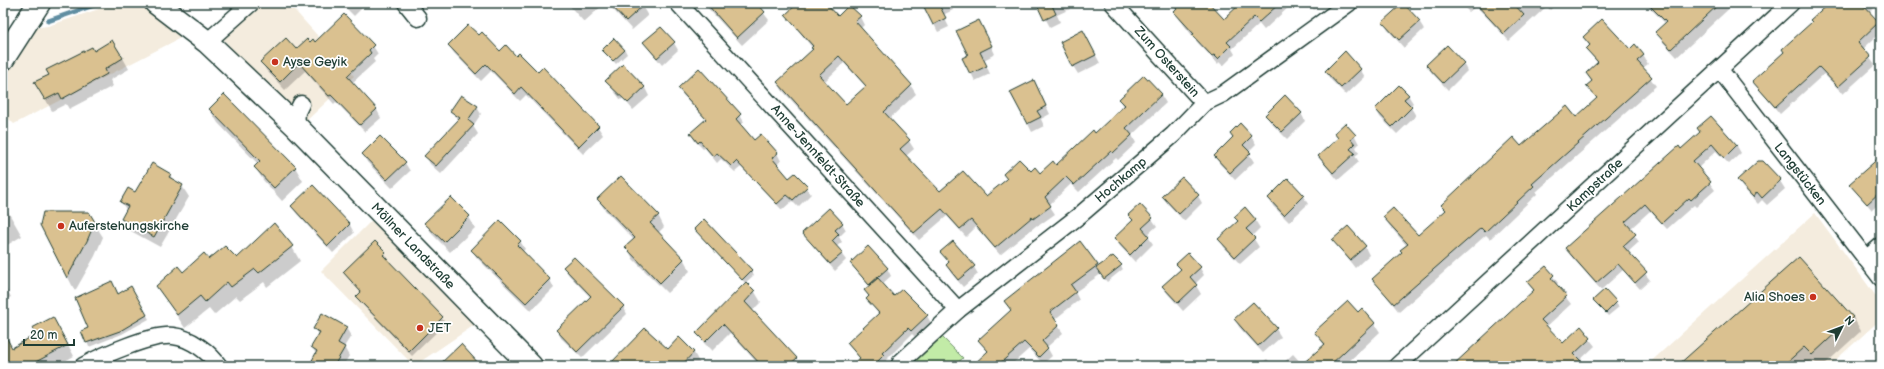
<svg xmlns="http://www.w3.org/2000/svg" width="1884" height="369" viewBox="0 0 1884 369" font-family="'Balsamiq Sans',sans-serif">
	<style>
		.built { fill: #f4ecde }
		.green { fill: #c2eba7; stroke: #70946e }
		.shadow { fill: #0003; fill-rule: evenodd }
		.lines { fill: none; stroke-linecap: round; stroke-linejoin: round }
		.stream { stroke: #608ea2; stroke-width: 5 }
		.building { fill: #dac190; stroke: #1f3d34; fill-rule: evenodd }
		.street-casing { stroke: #1f3d34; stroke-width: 19 }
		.secondary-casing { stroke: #1f3d34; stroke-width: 25 }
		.street { stroke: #fff; stroke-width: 16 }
		.secondary { stroke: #fff; stroke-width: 22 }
		.poi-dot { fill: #c8321e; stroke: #fff; stroke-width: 1.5 }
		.labels { text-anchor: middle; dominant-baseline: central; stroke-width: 3.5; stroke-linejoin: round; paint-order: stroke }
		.poi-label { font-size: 13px; fill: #1f3d34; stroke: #fff; text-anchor: start }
		.street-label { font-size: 13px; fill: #1f3d34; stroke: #fff }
	</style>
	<rect width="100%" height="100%" fill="#fff"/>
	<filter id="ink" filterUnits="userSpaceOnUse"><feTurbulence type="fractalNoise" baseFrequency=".025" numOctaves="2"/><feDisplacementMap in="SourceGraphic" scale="8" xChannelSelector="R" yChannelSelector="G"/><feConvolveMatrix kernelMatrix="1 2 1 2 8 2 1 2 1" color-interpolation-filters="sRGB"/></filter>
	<g filter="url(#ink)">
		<g class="built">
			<polygon points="113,3 144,3 188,34 14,124 3,113 3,73 33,28 48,26 108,6"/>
			<polygon points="261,3 288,3 354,76 303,124 221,37"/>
			<polygon points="1815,213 1881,303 1881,319 1829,366 1646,366"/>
			<polygon points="373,219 476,324 414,366 321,271"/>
		</g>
		<polygon class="green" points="942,337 963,358 954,366 913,366 916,361"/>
		<g class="shadow">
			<polygon points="341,3 367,3 354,16"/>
			<polygon points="567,3 605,3 584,22"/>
			<polygon points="607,3 640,3 648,16 632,30"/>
			<polygon points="703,3 756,3 769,20 742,45"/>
			<path d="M799,3H824L838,17L849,6L860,17L864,25L860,29L911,86L916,94L889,119L909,141L914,149L906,156L939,193L986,198L1007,180L1004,174L1031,172L1040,174L1056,166L1095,134L1124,107L1120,99L1144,76L1161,95L1166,103L1132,135L1136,143L1118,160L1116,158L1079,192L1071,184L1049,205L1055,214L1038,226L1037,225L1000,255L976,227L966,237L947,216L919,240L782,90L778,82L814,50L786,15ZM844,63L866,87L846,106L824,82Z"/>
			<polygon points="923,3 950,3 953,10 943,15 949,27 938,32"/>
			<polygon points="1037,3 1067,3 1070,9 1057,15 1060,22 1050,27"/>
			<polygon points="1170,3 1207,3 1224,20 1243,3 1288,3 1290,6 1264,30 1259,24 1232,49 1235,54 1223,66 1219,62 1218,64 1198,43 1180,20 1175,12 1177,11"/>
			<polygon points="1308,3 1322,3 1314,10"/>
			<polygon points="1460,3 1557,3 1550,10 1547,6 1509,41 1476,6 1469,12"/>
			<polygon points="1645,3 1735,3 1677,57 1662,41 1657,32 1666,24"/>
			<polygon points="1835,3 1873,3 1875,7 1869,13 1878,23 1881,32 1863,49 1875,65 1843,94 1824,74 1780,114 1758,88 1753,81"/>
			<polygon points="344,16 373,46 378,54 373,59 375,62 352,83 377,110 381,118 365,132 336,102 334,104 305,71 285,90 266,70 262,62 315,43"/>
			<polygon points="1419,21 1424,29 1404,48 1388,30 1384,22"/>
			<polygon points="983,29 995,54 984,60 990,74 975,81 971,73 969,56"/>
			<polygon points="479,37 500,52 516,57 538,73 542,69 598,127 603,135 583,154 526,95 520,101 491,71 481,81 454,53 449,45"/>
			<polygon points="1584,38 1643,55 1648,64 1643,68 1656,86 1536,192 1537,194 1490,239 1486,235 1399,312 1373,279 1403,253 1407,246 1389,225 1384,217 1418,236 1446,211 1442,205 1521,147 1576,118 1597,99 1588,86 1592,82 1587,73 1598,64 1587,49 1590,47"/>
			<polygon points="1087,39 1100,63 1078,74 1073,66"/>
			<polygon points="644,43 674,43 678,50 662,65"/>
			<polygon points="604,50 625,50 627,54 616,64"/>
			<polygon points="94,52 123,58 129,69 110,80 113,86 69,109 66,104 52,111 36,82"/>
			<polygon points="1463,63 1467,71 1448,90 1432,73 1427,65"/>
			<polygon points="623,66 645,88 649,96 633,110 623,98 621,100 606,81"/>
			<polygon points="1360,69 1365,77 1346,95 1330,79 1326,71"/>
			<polygon points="679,88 740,115 744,122 740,126 754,141 777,153 781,161 776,165 789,179 795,174 811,194 798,207 792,201 782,210 741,167 735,172 721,159 717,163 705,148 703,149 695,141 691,134 706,120 683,95"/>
			<polygon points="1038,89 1050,114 1041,119 1044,126 1032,132 1012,92"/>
			<polygon points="1408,95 1413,103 1410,106 1416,116 1397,134 1380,117 1376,109"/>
			<polygon points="477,107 481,114 473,126 478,134 441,174 430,164 426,156 459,121 451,111"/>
			<polygon points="210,110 295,167 303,181 282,201 263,180 255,167 258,164 218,123"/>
			<polygon points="1301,113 1305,121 1287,139 1271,123 1266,115"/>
			<polygon points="1711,118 1737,146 1741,153 1729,164 1716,151 1698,168 1715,190 1696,207 1694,205 1667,229 1650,211 1630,229 1639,242 1628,252 1650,280 1640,289 1623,270 1601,290 1570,255 1566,248 1681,150 1701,132"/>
			<polygon points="1231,133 1251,136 1256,144 1248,152 1254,162 1235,180 1220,164 1215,156 1234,138"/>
			<polygon points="1335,133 1355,136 1359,144 1356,147 1359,153 1355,156 1359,162 1338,180 1324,164 1319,156 1338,139"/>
			<polygon points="380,137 405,163 410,171 392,188 367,162 363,154"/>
			<polygon points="1881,157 1881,202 1872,210 1850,184"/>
			<polygon points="1762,162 1780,181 1785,189 1767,205 1762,200 1758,204 1743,188 1738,180"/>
			<polygon points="170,174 173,181 182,186 189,197 160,247 129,230 123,219 127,211 121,202"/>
			<polygon points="1288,179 1303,196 1308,204 1289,222 1273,206 1269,198"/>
			<polygon points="313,187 350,225 354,233 333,253 297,214 292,207"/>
			<polygon points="1163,196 1198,196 1202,203 1184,221 1168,204"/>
			<polygon points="598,199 658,215 664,227 658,233 684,260 690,271 667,293 633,259 627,247 634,240 605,210"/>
			<polygon points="3,203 22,236 4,247 3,245"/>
			<polygon points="1129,216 1152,219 1157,226 1147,235 1153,244 1135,262 1120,246 1115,238 1133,221"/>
			<polygon points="469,217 475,228 450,252 432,234 426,223"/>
			<polygon points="1235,217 1255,220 1260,228 1252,236 1259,247 1240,264 1224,247 1220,239 1238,222"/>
			<polygon points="704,221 752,271 754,275 745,283 755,292 761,302 752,311 796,359 800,366 760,366 730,333 712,351 704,343 698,333 746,284 698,233"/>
			<polygon points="94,223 103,237 95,256 75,291 41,225"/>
			<polygon points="842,223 846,230 839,237 842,242 836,247 846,260 835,271 808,240 804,233"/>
			<polygon points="274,224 292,247 300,261 267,287 264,282 240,300 236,296 214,315 209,309 185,328 157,286 209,261 237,259"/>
			<polygon points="1333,240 1365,247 1369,255 1355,268"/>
			<polygon points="520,241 525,249 522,252 550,280 554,288 531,311 477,258 472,250"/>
			<polygon points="942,252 974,267 978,274 963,287 951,273 947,265 949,264"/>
			<polygon points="385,253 388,258 386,260 446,323 412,356 360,302 357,297 361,293 344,273"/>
			<polygon points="1112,257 1123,269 1107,282 1101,274 1075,292 1079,300 1054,320 1063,333 1047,347 1052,356 1043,364 1029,349 1010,366 973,366 988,352 980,340 1011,311 1005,301 1097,266 1098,268"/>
			<polygon points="851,263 887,268 891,276 882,284 894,297 902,290 927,316 931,323 915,337 912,334 886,360 887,363 884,366 866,366 848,344 879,315 867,299 869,297 865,290 869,286"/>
			<polygon points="1177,265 1200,268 1204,275 1195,284 1201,294 1183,311 1168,294 1163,287 1181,270"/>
			<polygon points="564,267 623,306 627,314 582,358 561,338 557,330 590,297 569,275"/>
			<polygon points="1546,267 1558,283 1556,285 1571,304 1546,327 1563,344 1580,327 1595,346 1579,361 1584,366 1453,366 1534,291 1528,283"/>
			<polygon points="3,283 11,297 3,301"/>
			<polygon points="131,288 149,319 122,334 89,347 83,332 90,329 118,295"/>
			<polygon points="1605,291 1619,307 1608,316 1595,301"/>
			<polygon points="1253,303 1276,329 1281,337 1263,353 1239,327 1235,319"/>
			<polygon points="1357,314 1374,323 1380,332 1344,366 1280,366 1293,354 1303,365 1324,345 1315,332"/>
			<polygon points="1853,317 1861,331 1823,366 1818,366 1813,360 1806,366 1678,366"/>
			<polygon points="346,328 351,336 344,347 349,356 343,366 311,366 316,354 312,347 319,336 315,329"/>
			<polygon points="60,330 74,356 56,366 3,366 3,353 37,335"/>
			<polygon points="679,339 694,353 700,364 697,366 609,366 668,351"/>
			<polygon points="1267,359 1273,366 1258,366"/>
			<polygon points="1881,360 1881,366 1875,366"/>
		</g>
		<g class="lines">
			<polyline class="stream" points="48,21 100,3"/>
		</g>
		<g class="building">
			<polygon points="609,3 646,3 626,21"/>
			<polygon points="706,3 757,3 765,12 737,38"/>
			<path d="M798,3H826L838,16L849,5L861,16L855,21L912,85L884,112L910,140L900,149L940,191L963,171L986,196L1007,179L1003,174L1019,159L1031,171L1035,167L1040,173L1053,161L1056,165L1093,130L1095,133L1125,105L1119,99L1144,75L1162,94L1126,128L1132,135L1113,153L1111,151L1074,185L1066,177L1045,197L1051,206L1033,219L1032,217L995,248L971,220L960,229L942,209L914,233L777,82L813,49L811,48L813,46L785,15ZM839,56L866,86L846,104L819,75Z"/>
			<polygon points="922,3 938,3 946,18 933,25"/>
			<polygon points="1036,3 1051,3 1056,14 1044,20"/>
			<polygon points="1172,3 1209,3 1224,19 1241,3 1280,3 1259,22 1254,17 1227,42 1231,46 1218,59 1214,55 1212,56 1192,35 1194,34 1174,12 1177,9"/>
			<polygon points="1403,3 1420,21 1399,40 1382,22"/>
			<polygon points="1475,3 1513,3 1524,15 1504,34"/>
			<polygon points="1647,3 1720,3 1671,49 1655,32 1666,22"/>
			<polygon points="1829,3 1861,3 1879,22 1858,42 1871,57 1838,87 1819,67 1775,107 1752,81 1784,52 1782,49 1812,22 1810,20"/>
			<polygon points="344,14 374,45 369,50 371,53 347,76 377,109 360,125 331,95 329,96 299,63 280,82 260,62 286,38 296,49 307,39 310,42 313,39 315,42"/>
			<polygon points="1602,19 1630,49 1635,44 1644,55 1637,61 1652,77 1532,184 1534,186 1485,232 1481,228 1394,304 1372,279 1402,252 1400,250 1408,244 1383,217 1393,208 1418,235 1446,210 1441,205 1513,137 1521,146 1567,106 1576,117 1597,98 1586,86 1592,81 1586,73 1598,62 1586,49 1590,45 1583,37"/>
			<polygon points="979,20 992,46 980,52 987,66 970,74 962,58 968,55 956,31"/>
			<polygon points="468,25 479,35 482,32 500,51 506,45 516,56 519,53 538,72 543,67 599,126 578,147 521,87 515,94 486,64 476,74 448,45"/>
			<polygon points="661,27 675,42 657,58 643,42"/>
			<polygon points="1083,30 1096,55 1072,67 1060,42"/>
			<polygon points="614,38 625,50 613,61 602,50"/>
			<polygon points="112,40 123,58 105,69 107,74 62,99 59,93 45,100 34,82 49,75 46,70 92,47 94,51"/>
			<polygon points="1447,45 1464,63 1443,83 1426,65"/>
			<polygon points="1345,51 1361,69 1341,88 1325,71"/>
			<polygon points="623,64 645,87 628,103 605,81"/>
			<polygon points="699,68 741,114 736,119 754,140 761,134 778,153 772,158 789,178 795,173 808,186 793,200 787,195 777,204 736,161 731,166 717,153 713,156 700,141 698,143 690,133 706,119 678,88"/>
			<polygon points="1034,80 1046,106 1037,111 1041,117 1027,124 1010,92"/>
			<polygon points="1399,85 1409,95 1404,99 1412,107 1392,127 1375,109"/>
			<polygon points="224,94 296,167 274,188 254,167 260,161 209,109"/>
			<polygon points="461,95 478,106 468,120 474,125 436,166 424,156 460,118 450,111"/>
			<polygon points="1285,95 1302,113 1282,132 1265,115"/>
			<polygon points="1711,116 1737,145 1724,158 1712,144 1693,161 1711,182 1691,200 1689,198 1662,223 1645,204 1625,222 1636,234 1623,246 1647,272 1635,283 1618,264 1596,283 1565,248 1679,146 1681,149 1700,132 1697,128"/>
			<polygon points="1240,123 1252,136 1243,145 1251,153 1230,173 1214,156 1233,137 1230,133"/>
			<polygon points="1345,123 1356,135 1351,139 1355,144 1350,149 1355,153 1333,173 1318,156 1338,138 1334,133"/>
			<polygon points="380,136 406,162 387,180 362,154"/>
			<polygon points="1881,156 1881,191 1867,204 1849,184"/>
			<polygon points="1758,161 1763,161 1781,180 1762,198 1757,192 1753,197 1737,180"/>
			<polygon points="152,163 171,174 169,177 183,185 154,237 121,219 128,206 120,202 128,188 135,192"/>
			<polygon points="621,176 659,215 650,223 684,259 660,283 625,247 635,238 597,199"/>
			<polygon points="1182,177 1199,195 1179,214 1162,196"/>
			<polygon points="1288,178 1304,195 1284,215 1268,198"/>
			<polygon points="313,185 350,224 328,246 291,206"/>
			<polygon points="451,197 470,216 444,242 424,223"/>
			<polygon points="1140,204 1153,218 1142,228 1149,236 1130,255 1114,238 1133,220 1128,215"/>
			<polygon points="1245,207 1256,220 1246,229 1255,238 1235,257 1218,239 1238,221 1234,217"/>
			<polygon points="829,208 843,223 835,230 839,234 832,241 843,253 830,264 802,233"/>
			<polygon points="43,212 89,212 95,222 87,241 67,278 40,225"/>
			<polygon points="704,219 752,270 742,280 694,229"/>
			<polygon points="500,220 521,241 517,245 550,279 526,303 471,250"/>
			<polygon points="274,223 293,246 259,273 255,269 231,287 227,282 205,302 200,296 177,315 156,286 178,266 183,272 204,253 209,259 225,246 237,258"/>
			<polygon points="1348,226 1366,246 1350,260 1332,240"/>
			<polygon points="375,241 386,252 383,255 443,317 409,351 356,297 361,292 343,272"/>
			<polygon points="953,241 975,266 958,280 946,265 949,262 940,252"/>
			<polygon points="1080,241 1098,265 1071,285 1076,292 1050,312 1059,325 1042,341 1048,348 1039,357 1024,342 997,366 972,366 988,351 978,340 1011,310 1004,301"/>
			<polygon points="868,246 888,268 869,285 850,263"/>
			<polygon points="1188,253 1201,267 1190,277 1197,285 1178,303 1162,286 1181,269 1176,264"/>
			<polygon points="1113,256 1122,265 1104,279 1096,268"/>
			<polygon points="574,257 624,306 577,352 556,330 591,296 563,267"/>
			<polygon points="1799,257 1853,317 1812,355 1804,347 1783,366 1677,366"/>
			<polygon points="1546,266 1554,275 1551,278 1567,296 1541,320 1563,343 1581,326 1591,338 1574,354 1586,366 1452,366 1534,290 1527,282"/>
			<polygon points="878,278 894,296 902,289 928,315 911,331 908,328 882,353 884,355 873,366 851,366 860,358 847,343 879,313 866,299 869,296 864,290"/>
			<polygon points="112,281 118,294 131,286 147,315 120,331 86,343 81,331 88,328 75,298"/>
			<polygon points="746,282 755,291 745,302 797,358 788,366 762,366 723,324 705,342 696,333"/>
			<polygon points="1605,289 1617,302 1606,313 1593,300"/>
			<polygon points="1348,301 1358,312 1362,308 1375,323 1329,366 1300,366 1325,344 1314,332"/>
			<polygon points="1253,302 1277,328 1258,346 1234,319"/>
			<polygon points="322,313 347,327 338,343 345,347 334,366 309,366 317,351 311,347 320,332 313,329"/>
			<polygon points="53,317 68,345 28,366 3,366 3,331 12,348 36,334 32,328"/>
			<polygon points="645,328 668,349 679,337 694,352 681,366 608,366"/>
			<polygon points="461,344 481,366 438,366"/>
		</g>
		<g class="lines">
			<defs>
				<g id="street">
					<polyline points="406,3 418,18"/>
					<polyline points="678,3 958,310"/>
					<polyline points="1113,3 1204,103"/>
					<polyline points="207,42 251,3"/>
					<polyline points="1720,70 1881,278"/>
					<polyline points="296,126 297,112 301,104"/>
					<polyline points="1866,259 1881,246"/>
					<path d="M83,366C103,355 151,334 173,336C191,338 209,352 219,366"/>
					<polyline points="899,366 901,362 958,310 1080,215 1123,178 1173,135 1204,103 1223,94 1349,3"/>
					<polyline points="1397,366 1791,3"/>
				</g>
				<g id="secondary">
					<polyline points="156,3 207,42 296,126 531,366"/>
					<polyline points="3,59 39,3"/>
				</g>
			</defs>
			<use href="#street" class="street-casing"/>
			<use href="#secondary" class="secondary-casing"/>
			<use href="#street" class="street"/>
			<use href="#secondary" class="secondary"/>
		</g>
	</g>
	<g class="poi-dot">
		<circle cx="275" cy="62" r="4"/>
		<circle cx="61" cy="226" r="4"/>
		<circle cx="1813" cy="297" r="4"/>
		<circle cx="420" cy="328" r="4"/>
	</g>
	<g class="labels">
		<g class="poi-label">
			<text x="283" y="62">Ayse Geyik</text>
			<text x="69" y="226">Auferstehungskirche</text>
			<text x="1805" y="297" text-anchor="end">Alia Shoes</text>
			<text x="428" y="328">JET</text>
		</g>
		<g class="street-label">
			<text transform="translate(1167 62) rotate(48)">Zum Osterstein</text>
			<text transform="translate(818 156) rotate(48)">Anne-Jennfeldt-Straße</text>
			<text transform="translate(1800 174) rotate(52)">Langstücken</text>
			<text transform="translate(1121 180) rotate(-40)">Hochkamp</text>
			<text transform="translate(1595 185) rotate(-43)">Kampstraße</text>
			<text transform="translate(413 246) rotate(46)">Möllner Landstraße</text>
		</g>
	</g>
	<rect width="1884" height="369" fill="none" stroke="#fff" stroke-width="16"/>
	<rect x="8" y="8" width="1868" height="353" fill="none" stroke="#1f3d34" stroke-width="1.5" filter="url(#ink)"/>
	<g transform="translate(1842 327) rotate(48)" stroke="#ffffff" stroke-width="3" paint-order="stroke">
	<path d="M0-3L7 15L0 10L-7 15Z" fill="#1f3d34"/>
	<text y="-6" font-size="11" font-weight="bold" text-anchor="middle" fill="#1f3d34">N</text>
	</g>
	<path d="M24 339v6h50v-6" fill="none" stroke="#1f3d34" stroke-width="2"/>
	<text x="30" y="339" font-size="12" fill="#1f3d34" stroke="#ffffff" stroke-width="3" paint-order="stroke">20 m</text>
</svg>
